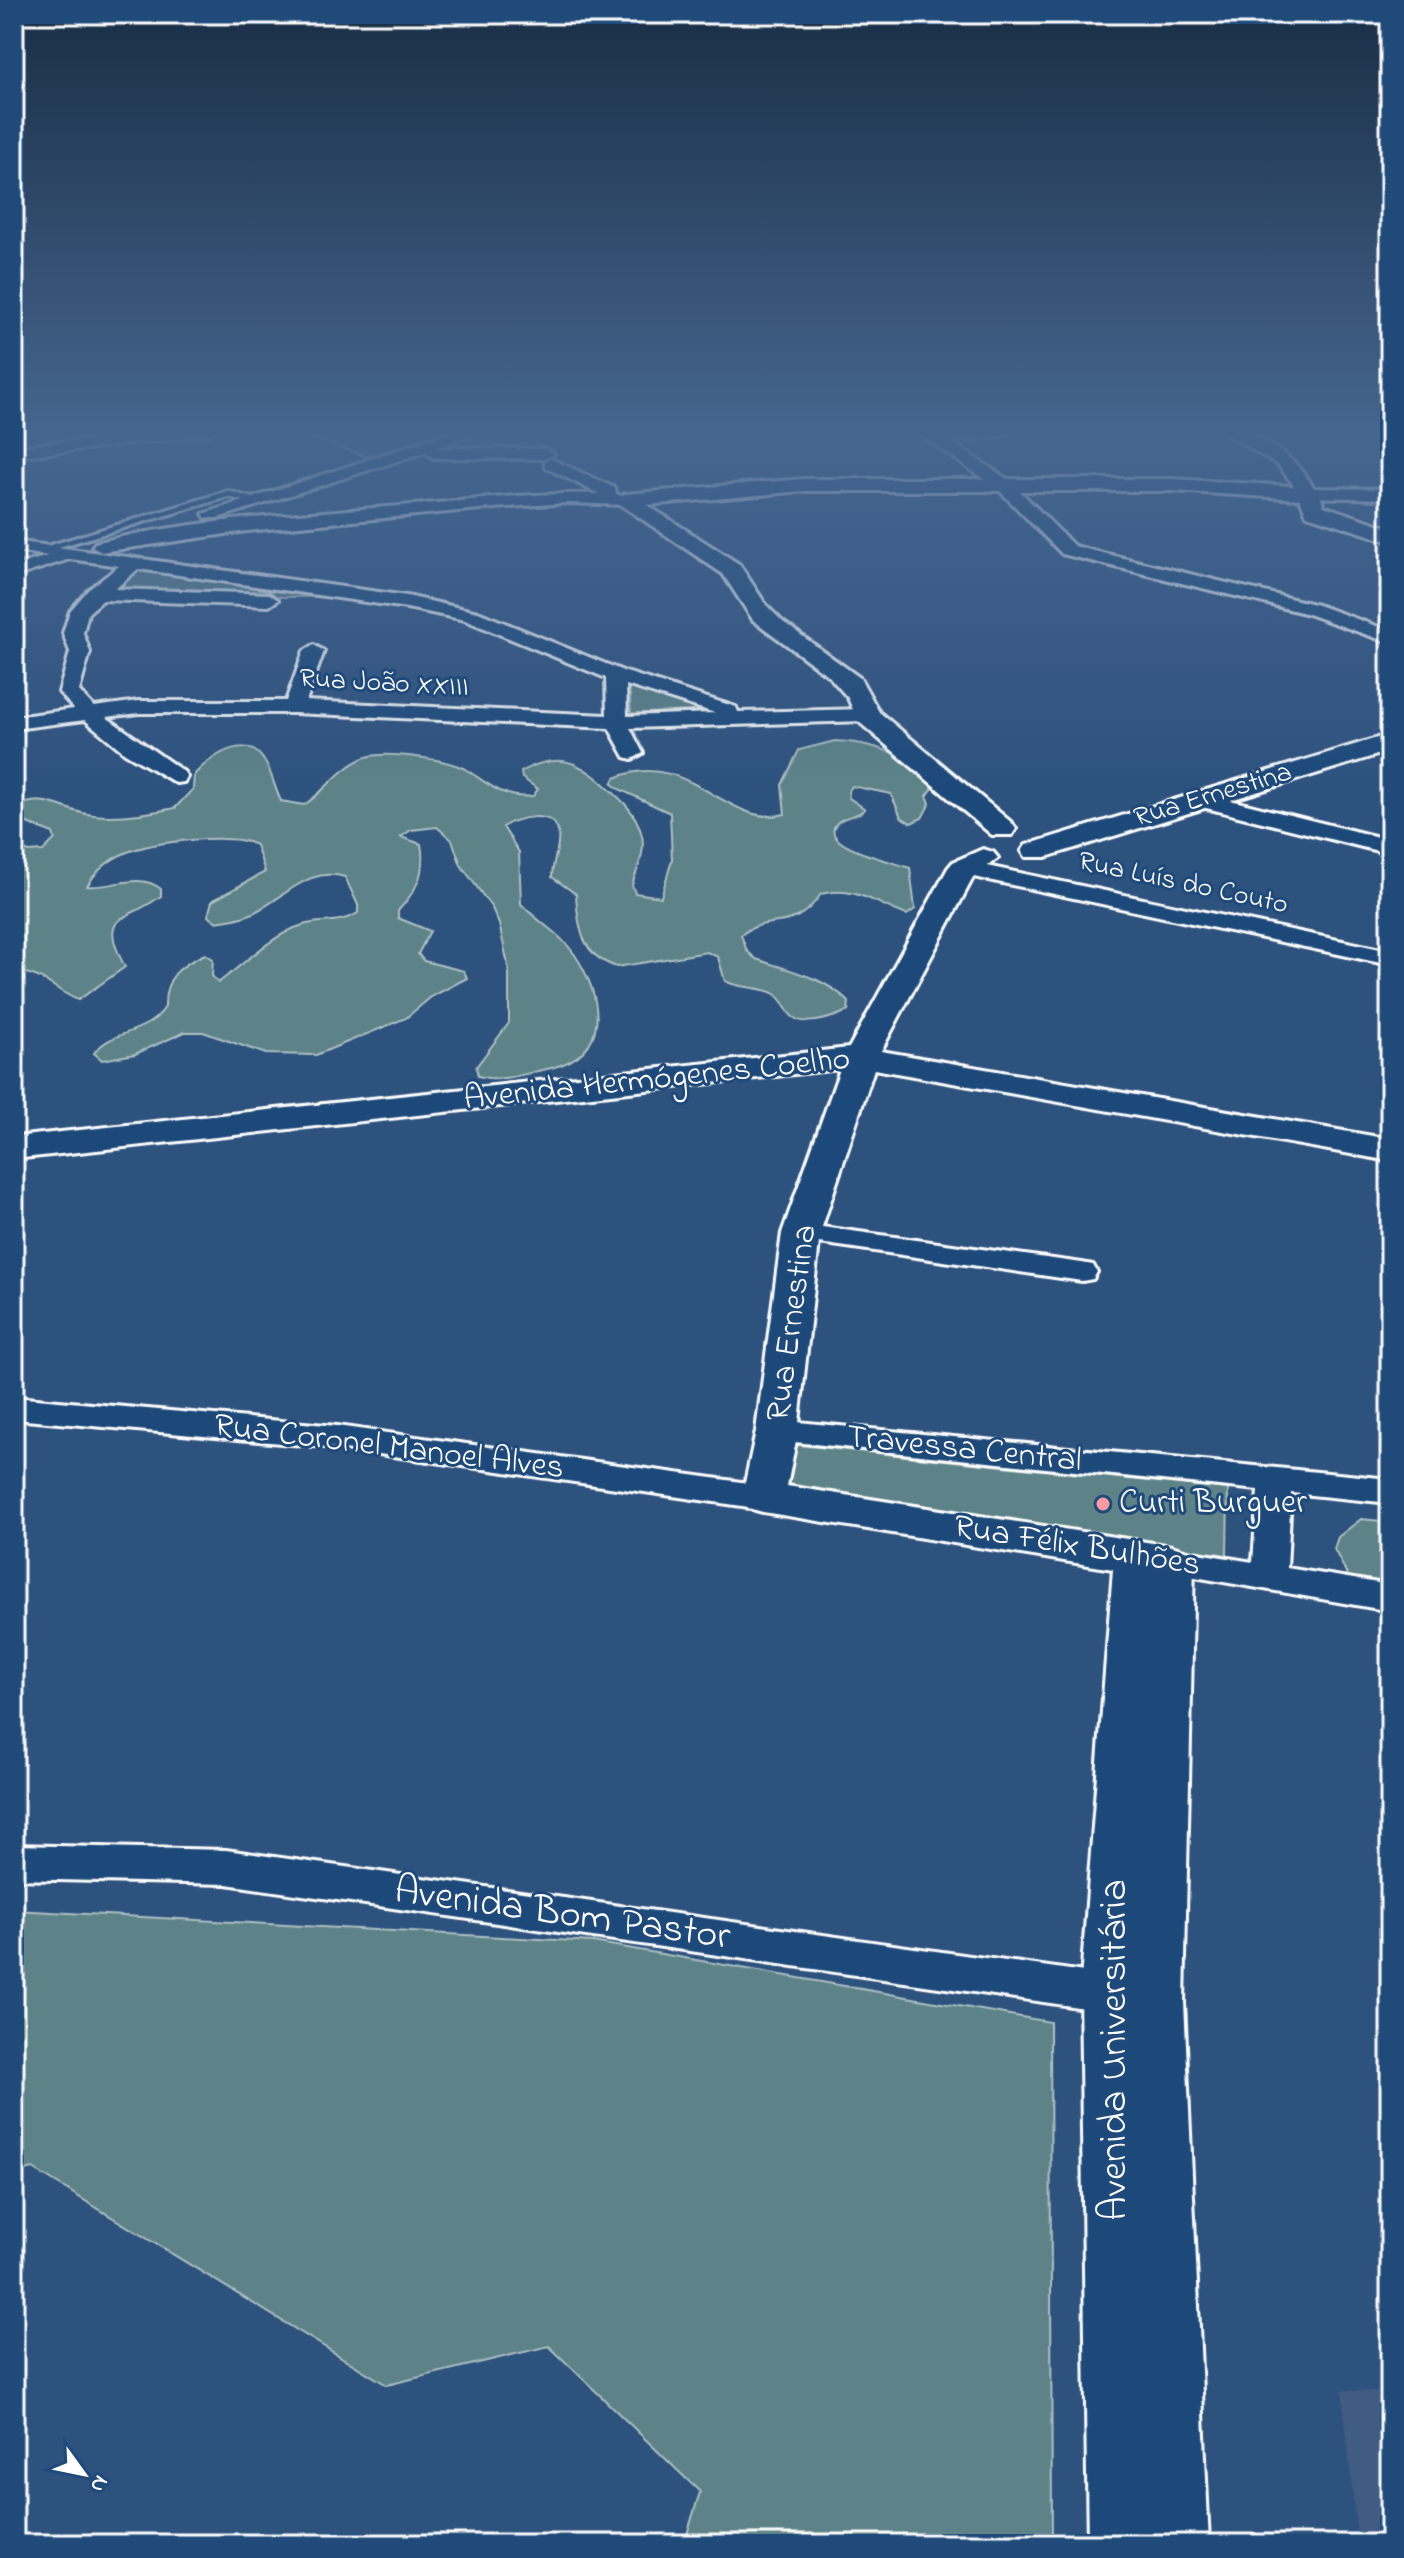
<svg xmlns="http://www.w3.org/2000/svg" width="1404" height="2558" viewBox="0 0 1404 2558" font-family="'Indie Flower',sans-serif">
	<style>
		.built { fill: #405c83 }
		.green { fill: #5d8287; stroke: #aec0c3; stroke-width: 2 }
		.building { fill: #6b7290; stroke: #fff; stroke-width: 2 }
		.lines { fill: none; stroke-linecap: round; stroke-linejoin: round }
		.service-casing { stroke: #fff; stroke-width: 6 }
		.minor-casing { stroke: #fff; stroke-width: 6 }
		.tertiary-casing { stroke: #fff; stroke-width: 6 }
		.service { fill: #1f4a7a; fill-rule: evenodd }
		.minor { fill: #1f4a7a; fill-rule: evenodd }
		.tertiary { fill: #1f4a7a; fill-rule: evenodd }
		.poi-dot { fill: #ff9aa2; stroke: #1f4a7a; stroke-width: 3 }
		.labels { text-anchor: middle; dominant-baseline: central; stroke-width: 6; stroke-linejoin: round; paint-order: stroke }
		.far-street-label { font-size: 28px; fill: #fff; stroke: #1f4a7a }
		.street-label { font-size: 34px; fill: #fff; stroke: #1f4a7a }
		.poi-label { font-size: 34px; fill: #fff; stroke: #1f4a7a; text-anchor: start }
		.near-street-label { font-size: 40px; fill: #fff; stroke: #1f4a7a }
	</style>
	<rect width="100%" height="100%" fill="#2e527e"/>
	<filter id="ink" filterUnits="userSpaceOnUse"><feTurbulence type="fractalNoise" baseFrequency=".0125" numOctaves="2"/><feDisplacementMap in="SourceGraphic" scale="16" xChannelSelector="R" yChannelSelector="G"/><feConvolveMatrix kernelMatrix="1 2 1 2 8 2 1 2 1" color-interpolation-filters="sRGB"/></filter>
	<g filter="url(#ink)">
		<polygon class="built" points="1342,2390 1390,2393 1390,2544 1358,2544"/>
		<g class="green">
			<polygon points="481,430 533,430 537,450 433,449"/>
			<polygon points="134,570 357,597 204,597 102,592"/>
			<polygon points="629,682 712,710 631,714"/>
			<path d="M835,741C871,742 911,756 939,780L927,796L930,803L922,818L911,823L901,817L891,794L852,786L848,792L849,798L865,809C857,818 845,815 837,823C815,847 900,863 910,868L915,909L907,915C878,905 855,885 821,894C792,936 770,912 741,935L747,951L756,959C788,970 825,977 849,1002L848,1011C832,1018 801,1030 789,1013C783,1005 782,998 773,993C758,986 740,989 725,981L718,957L707,952L617,967C581,956 578,927 576,894L552,877C552,862 561,845 558,832C555,809 515,817 503,827L519,852L521,904C538,922 561,934 575,955C603,997 612,1053 551,1068C526,1073 503,1083 478,1076L476,1067L509,1023V969L499,924L492,908L461,865L452,840L437,827L411,830L401,837L421,844C426,873 417,890 398,911V918L430,931L418,954L424,961L464,971L467,978L431,997L406,1018L316,1055L266,1054L203,1032H185L135,1054L102,1060L94,1053C112,1029 148,1035 165,1007C164,978 179,966 205,954L213,959L212,976L218,983C243,965 273,934 303,925C322,919 339,925 358,913V905L345,877C305,865 281,903 248,915C238,919 227,920 217,922L208,916L212,901L265,872L256,845C231,832 152,842 125,853C108,860 96,871 87,886C111,889 139,871 161,889V896C125,923 96,912 125,967L78,1000C52,989 42,972 14,972V846L29,852L43,851L55,839L53,833L14,818V809C44,790 63,812 93,815C118,818 151,813 175,808L193,789L194,775C212,755 250,729 267,766C273,777 275,789 281,801L304,805C326,791 336,771 361,759C380,749 446,759 465,769C488,783 503,800 533,796L538,789L522,778L521,772C558,751 580,761 608,788C623,801 635,812 641,832C647,850 637,869 632,885L635,893L661,897L672,860L670,813L619,789L612,784L615,778C688,747 728,830 785,814L782,785L799,750Z"/>
			<polygon points="788,1444 1228,1489 1227,1555 779,1487"/>
			<polygon points="1361,1519 1390,1522 1390,1587 1350,1580 1334,1549 1338,1537"/>
			<polygon points="14,1910 593,1942 1050,2022 1052,2544 684,2544 700,2492 549,2346 387,2385 33,2169 14,2174"/>
		</g>
		<polygon class="building" points="302,430 444,430 444,432 367,457 301,434"/>
		<g class="lines">
			<defs>
				<polygon id="service" points="228,491 262,501 257,504 228,497 42,552 34,550"/>
				<g id="minor">
					<polygon points="168,430 216,430 208,435 14,457 14,447"/>
					<polygon points="459,430 482,430 437,448 546,449 554,454 546,459 433,458 426,452 218,518 206,518 203,514"/>
					<polygon points="914,430 932,430 941,436 978,430 1015,430 1007,435 953,443 1010,481 1074,546 1318,605 1390,631 1390,643 1305,613 1062,554 998,489"/>
					<path d="M1220,430C1259,428 1294,456 1314,488L1390,489V499L1303,497L1278,465Z"/>
					<path d="M551,459L615,488L616,494L633,500L625,505L567,503L480,509L247,531L101,552L92,547L95,543C189,520 289,515 386,507C457,502 527,492 599,494L545,467V461Z"/>
					<path d="M14,541L407,596L478,612L623,671L736,707L738,712L867,709L877,715L867,721L630,728L643,753L632,759L625,757L609,728L294,713H139L106,717L184,772L187,777L184,782L176,783L125,753L85,720L14,729V717L74,709L59,692L70,652L63,633L70,611L88,590L119,566L70,559L14,577V566L48,556L14,551ZM138,569L407,608L465,620L606,678L607,715L306,701L324,651L314,645L304,651L286,701H139L94,707L79,691L90,652L83,633L88,613L103,600L269,606L278,600L269,594L115,589ZM626,685L715,713L627,716Z"/>
					<polygon points="1202,793 1390,840 1390,854 1194,805 1191,800"/>
					<polygon points="963,861 1390,951 1390,965 955,873 951,868"/>
					<polygon points="801,1224 1082,1263 1093,1265 1097,1272 1093,1279 1082,1281 791,1239 786,1233 791,1227"/>
					<polygon points="14,1397 337,1426 763,1485 775,1489 780,1497 775,1505 763,1509 337,1448 14,1419"/>
					<polygon points="777,1420 1390,1479 1390,1503 1291,1493 1287,1568 1390,1585 1390,1611 1160,1571 1155,1562 1160,1553 1172,1549 1253,1562 1258,1490 765,1439 761,1431 765,1423"/>
					<polygon points="14,1845 226,1850 1119,1977 1134,1982 1140,1995 1134,2008 1119,2013 226,1884 14,1879"/>
				</g>
				<g id="tertiary">
					<polygon points="804,479 1171,479 1309,487 1317,488 1324,506 1390,528 1390,542 1307,515 1300,499 1171,491 804,491 647,505 739,564 766,605 783,622 860,678 879,712 1012,823 1016,829 1012,835 992,835 858,721 848,698 829,676 753,620 723,574 614,500 625,494"/>
					<polygon points="1390,734 1390,751 1046,857 1026,857 1022,851 1026,845"/>
					<polygon points="983,849 993,852 998,858 975,874 881,1051 1390,1139 1390,1161 874,1069 820,1233 798,1431 787,1486 1172,1546 1188,1551 1194,1562 1184,2002 1209,2544 1088,2544 1080,1993 1113,1569 763,1512 748,1508 742,1497 756,1431 782,1233 840,1069 14,1159 14,1137 849,1048 948,868 953,862"/>
				</g>
			</defs>
			<use href="#service" class="service-casing"/>
			<use href="#minor" class="minor-casing"/>
			<use href="#tertiary" class="tertiary-casing"/>
			<use href="#service" class="service"/>
			<use href="#minor" class="minor"/>
			<use href="#tertiary" class="tertiary"/>
		</g>
	</g>
	<linearGradient id="sky" x2="0" y2="1"><stop stop-color="#192d45"/><stop offset="0.55" stop-color="#46668f"/><stop offset="1" stop-color="#46668f" stop-opacity="0"/></linearGradient>
	<rect width="1404" height="788" fill="url(#sky)"/>
	<circle class="poi-dot" cx="1103" cy="1504" r="8"/>
	<g class="labels">
		<g class="far-street-label">
			<text transform="translate(384 684) rotate(3)">Rua João XXIII</text>
			<text transform="translate(1213 796) rotate(-17)">Rua Ernestina</text>
			<text transform="translate(1183 884) rotate(12)">Rua Luís do Couto</text>
		</g>
		<g class="street-label">
			<text transform="translate(657 1080) rotate(-6)">Avenida Hermógenes Coelho</text>
			<text transform="translate(793 1323) rotate(-82)">Rua Ernestina</text>
			<text transform="translate(389 1448) rotate(7)">Rua Coronel Manoel Alves</text>
			<text transform="translate(964 1450) rotate(6)">Travessa Central</text>
			<text transform="translate(1077 1547) rotate(9)">Rua Félix Bulhões</text>
		</g>
		<g class="poi-label">
			<text x="1119" y="1504">Curti Burguer</text>
		</g>
		<g class="near-street-label">
			<text transform="translate(562 1915) rotate(8)">Avenida Bom Pastor</text>
			<text transform="translate(1115 2050) rotate(-90)">Avenida Universitária</text>
		</g>
	</g>
	<rect width="1404" height="2558" fill="none" stroke="#1f4a7a" stroke-width="48"/>
	<rect x="24" y="24" width="1356" height="2510" fill="none" stroke="#fff" stroke-width="3" filter="url(#ink)"/>
	<g transform="translate(84 2474) rotate(123)" stroke="#1f4a7a" stroke-width="6" paint-order="stroke">
	<path d="M0-6L14 30L0 20L-14 30Z" fill="#ffffff"/>
	<text y="-12" font-size="22" font-weight="bold" text-anchor="middle" fill="#ffffff">N</text>
	</g>
</svg>
